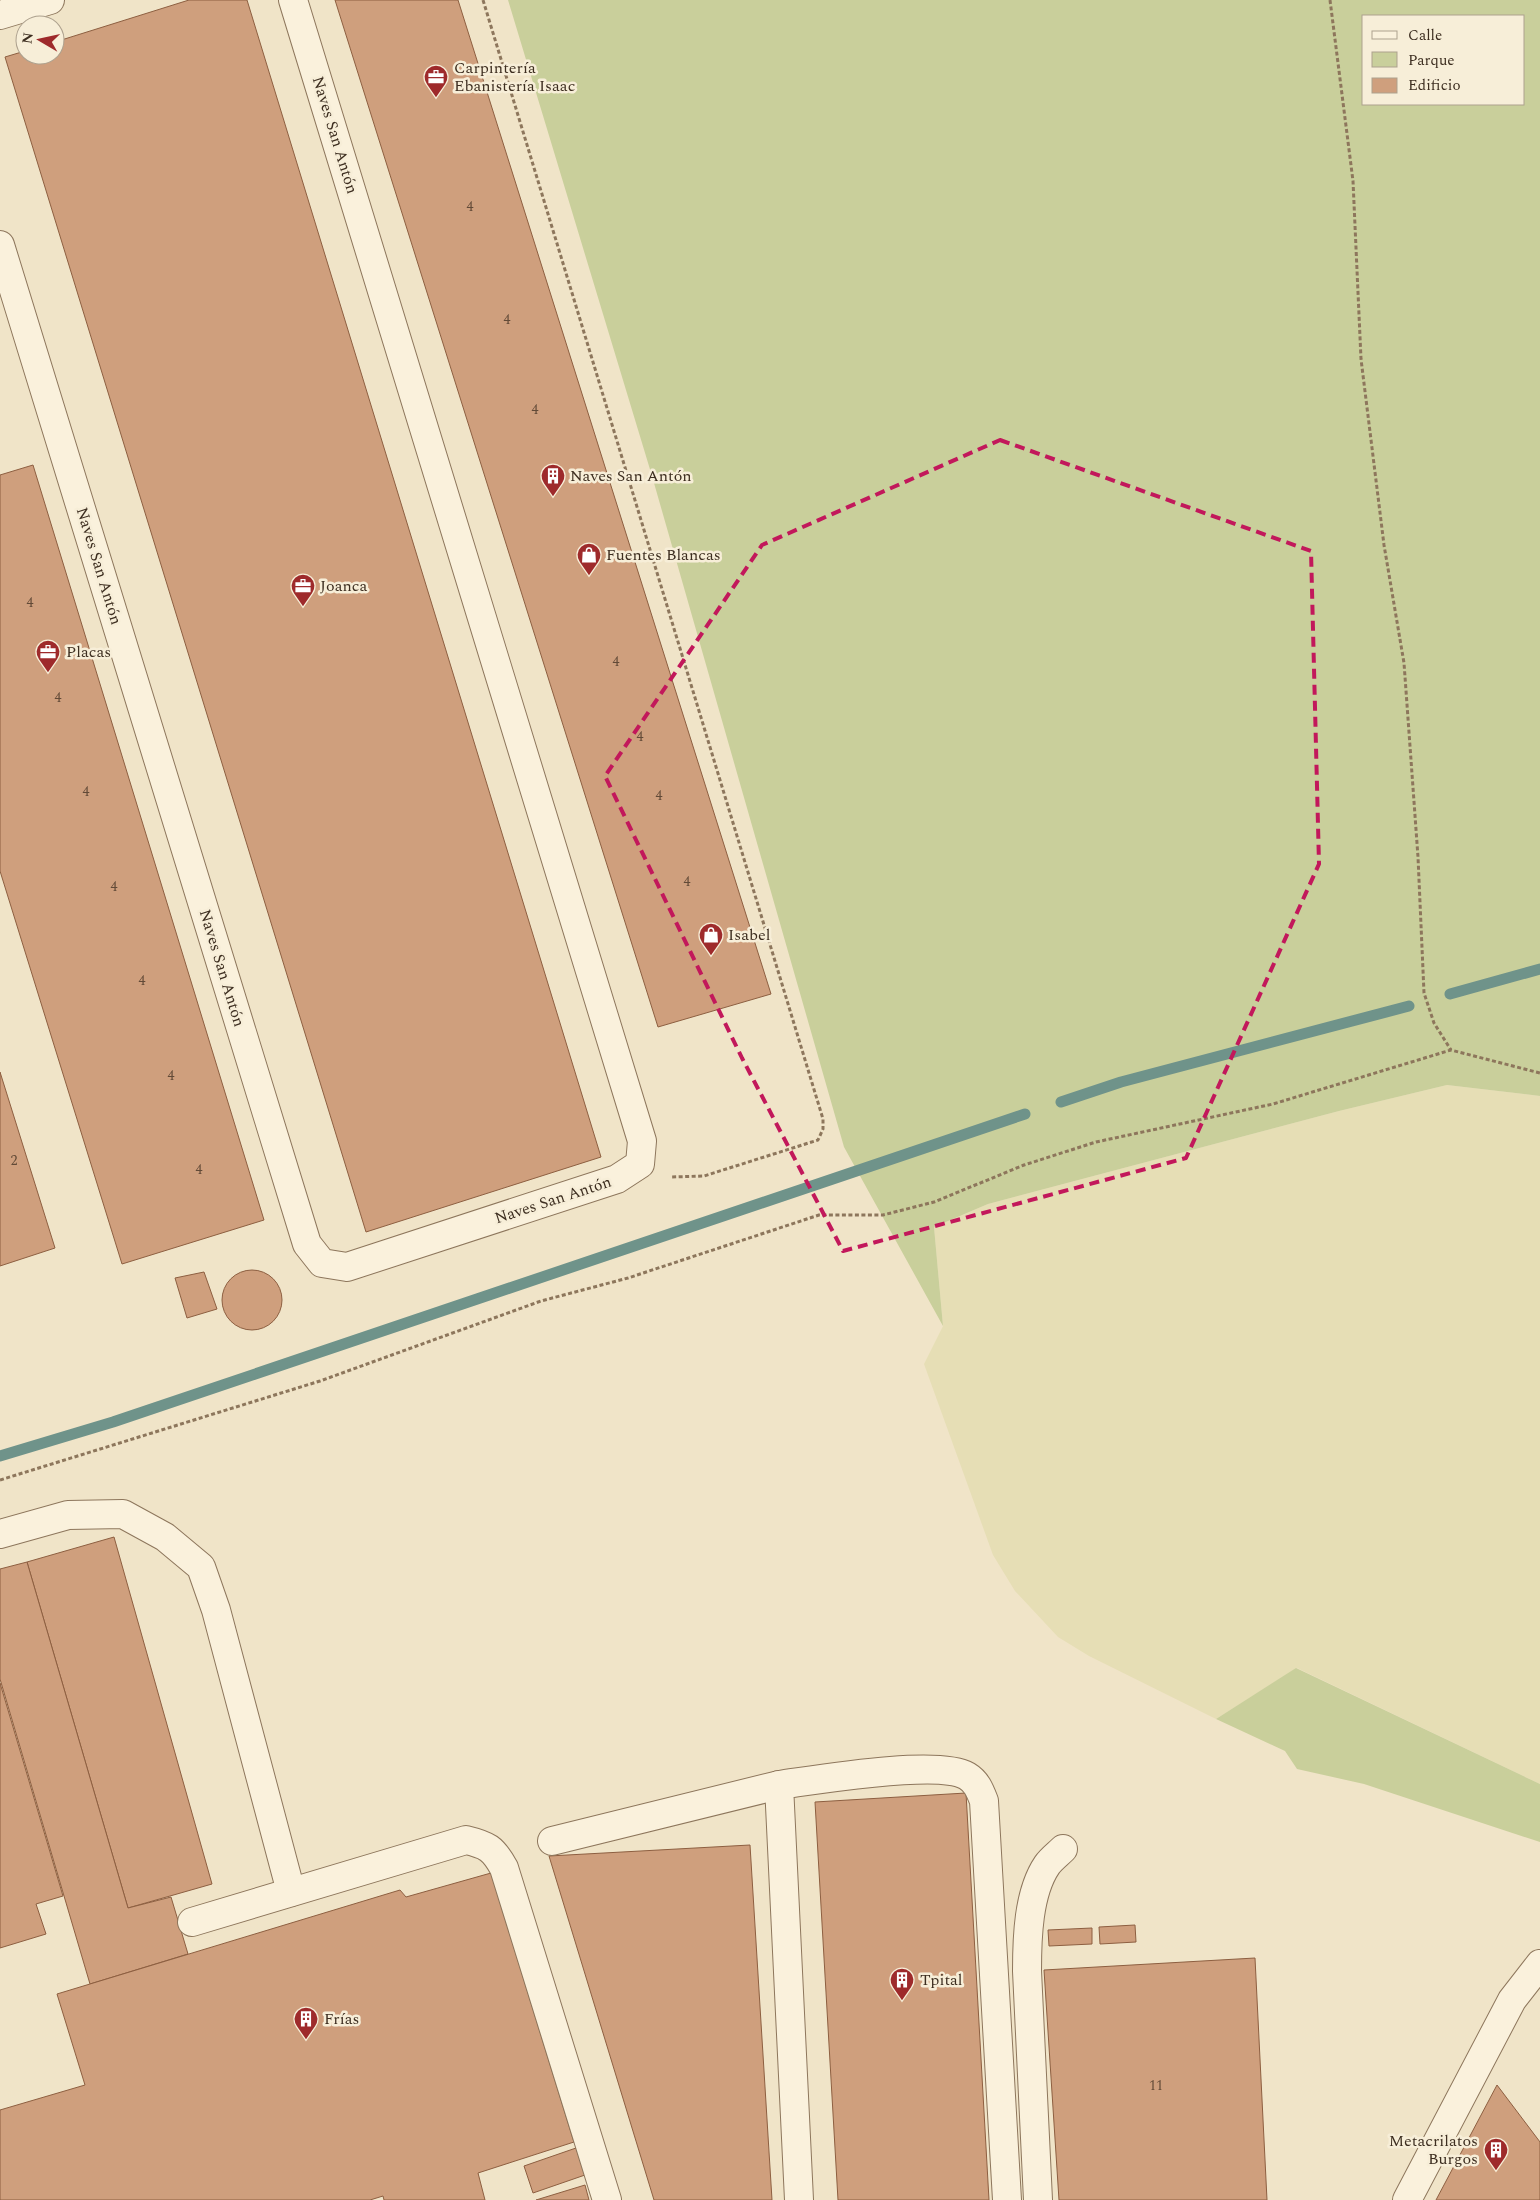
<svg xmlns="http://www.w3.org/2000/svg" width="1540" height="2200" viewBox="0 0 1540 2200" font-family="Spectral,serif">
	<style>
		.farmland { fill: #e6deb5 }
		.green { fill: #c9cf9b; fill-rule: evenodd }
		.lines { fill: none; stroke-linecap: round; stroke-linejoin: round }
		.stream { stroke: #6f938a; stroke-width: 11 }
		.building { fill: #cf9f7d; stroke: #8d5f41 }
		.minor-casing { stroke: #8d765c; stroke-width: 30 }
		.path { stroke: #8d765c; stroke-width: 3; stroke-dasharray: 4 2.5; stroke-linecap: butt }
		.minor { stroke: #faf1dc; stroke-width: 28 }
		.marked { fill: none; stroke: #c2185b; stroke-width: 4; stroke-dasharray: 10 6; stroke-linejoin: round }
		.labels { text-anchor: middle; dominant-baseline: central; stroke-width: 5; stroke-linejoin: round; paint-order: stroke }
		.number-label { font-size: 14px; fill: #624a37 }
		.poi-label { font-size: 16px; fill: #3d2e20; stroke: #f7eed8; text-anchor: start }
		.street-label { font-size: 16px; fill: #3d2e20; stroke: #f7eed8 }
	</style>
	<rect width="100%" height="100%" fill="#f0e4c8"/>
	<polygon class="farmland" points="1447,1085 1540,1096 1540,1784 1297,1668 1216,1719 1089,1656 1058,1637 1015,1591 993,1555 924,1364 943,1326 934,1227 988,1204 1339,1111"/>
	<g class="green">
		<path d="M508,0H1540V1096L1447,1085L1339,1111L988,1204L934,1227L943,1326L844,1147L652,476ZM1364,16H1524V104H1364Z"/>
		<polygon points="1296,1668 1540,1784 1540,1842 1364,1784 1297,1769 1285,1751 1216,1719"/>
	</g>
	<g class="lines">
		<g class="stream">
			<polyline points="1450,994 1540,969"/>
			<polyline points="1061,1102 1121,1082 1409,1006"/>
			<polyline points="0,1456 113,1422 1025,1114"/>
		</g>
	</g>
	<g class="building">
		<polygon points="189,0 247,0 601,1157 366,1232 5,57 25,51 25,55 55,55 55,42"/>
		<polygon points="335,0 458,0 771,994 658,1027"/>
		<polygon points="33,465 264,1220 122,1264 0,871 0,475"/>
		<polygon points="0,1072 55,1248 0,1266"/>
		<circle cx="252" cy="1300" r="30"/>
		<polygon points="204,1272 217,1309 187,1318 175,1278"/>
		<polygon points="114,1537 212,1884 128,1908 27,1562"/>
		<polygon points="27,1562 128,1908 171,1897 188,1954 90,1984 0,1679 0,1569"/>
		<polygon points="0,1683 63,1896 36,1904 46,1934 0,1948"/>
		<polygon points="966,1793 989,2200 838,2200 815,1802"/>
		<polygon points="750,1845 772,2200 654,2200 549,1856"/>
		<polygon points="491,1873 574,2142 478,2173 485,2200 384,2200 383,2196 370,2200 0,2200 0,2110 85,2085 57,1994 400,1890 406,1897"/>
		<polygon points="1135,1925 1136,1942 1100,1944 1099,1927"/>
		<polygon points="1092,1928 1092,1944 1049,1946 1048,1930"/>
		<polygon points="1255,1958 1267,2200 1059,2200 1044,1970"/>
		<polygon points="1497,2085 1540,2142 1540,2200 1436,2200"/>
		<polygon points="576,2148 585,2175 533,2193 524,2166"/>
		<polygon points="585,2185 589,2200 536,2200"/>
	</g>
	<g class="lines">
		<defs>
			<g id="minor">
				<polyline points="0,15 50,0"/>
				<polyline points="0,245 307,1244 322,1263 347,1267 617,1179 640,1164 642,1141 293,0"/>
				<polyline points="0,1534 68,1515 123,1514 165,1537 201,1567 216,1610 291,1892"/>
				<polyline points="552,1841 779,1785"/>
				<path d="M192,1922L466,1840C487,1845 493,1848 504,1868L607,2200"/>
				<path d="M799,2200L779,1785C816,1780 938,1759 967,1776C977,1782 980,1791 984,1801L1007,2200"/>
				<path d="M1038,2200L1027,1971C1027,1939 1028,1893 1047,1865C1051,1859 1058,1854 1063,1849"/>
				<polyline points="1407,2200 1512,2000 1540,1964"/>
			</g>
		</defs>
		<use href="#minor" class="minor-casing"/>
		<g class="path">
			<polyline points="483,0 823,1119 823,1129 818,1140 704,1176 671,1177"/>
			<polyline points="1330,0 1353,181 1361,359 1384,545 1404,663 1418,857 1424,993 1434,1023 1451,1050"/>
			<polyline points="0,1480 320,1381 541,1301 628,1278 819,1215 883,1215 934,1202 1024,1165 1096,1142 1273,1104 1451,1050 1540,1073"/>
		</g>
		<use href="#minor" class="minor"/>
	</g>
	<path class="marked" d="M1000,440L1311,551L1319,864L1186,1158L843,1251L742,1058L605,776L762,545Z"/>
	<defs>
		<symbol id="office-pin" viewBox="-11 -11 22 30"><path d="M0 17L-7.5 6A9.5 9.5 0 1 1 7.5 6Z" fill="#9e2a2b" stroke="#f7eed8"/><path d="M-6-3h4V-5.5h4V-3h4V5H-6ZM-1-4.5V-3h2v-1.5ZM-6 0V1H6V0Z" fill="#fff"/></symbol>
		<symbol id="building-pin" viewBox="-11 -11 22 30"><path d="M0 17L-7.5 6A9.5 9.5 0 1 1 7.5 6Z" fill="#9e2a2b" stroke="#f7eed8"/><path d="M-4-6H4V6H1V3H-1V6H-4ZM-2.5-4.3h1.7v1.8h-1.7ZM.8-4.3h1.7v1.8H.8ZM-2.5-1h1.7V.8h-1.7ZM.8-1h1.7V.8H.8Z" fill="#fff"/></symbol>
		<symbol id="shop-pin" viewBox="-11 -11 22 30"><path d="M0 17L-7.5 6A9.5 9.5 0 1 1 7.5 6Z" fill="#9e2a2b" stroke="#f7eed8"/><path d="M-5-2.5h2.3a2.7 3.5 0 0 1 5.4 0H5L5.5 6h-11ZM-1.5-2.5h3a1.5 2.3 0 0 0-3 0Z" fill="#fff"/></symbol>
	</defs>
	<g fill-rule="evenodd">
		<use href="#office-pin" x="422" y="63" width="28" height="38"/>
		<use href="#building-pin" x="539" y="462" width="28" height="38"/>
		<use href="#shop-pin" x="575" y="541" width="28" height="38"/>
		<use href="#office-pin" x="289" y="572" width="28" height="38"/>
		<use href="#office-pin" x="34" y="638" width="28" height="38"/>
		<use href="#shop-pin" x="697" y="921" width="28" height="38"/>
		<use href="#building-pin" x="888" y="1966" width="28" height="38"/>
		<use href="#building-pin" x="292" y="2005" width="28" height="38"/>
		<use href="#building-pin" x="1482" y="2136" width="28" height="38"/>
	</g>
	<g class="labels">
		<g class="number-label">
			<text x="470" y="206">4</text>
			<text x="507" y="319">4</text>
			<text x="535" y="409">4</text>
			<text x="30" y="602">4</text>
			<text x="616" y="661">4</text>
			<text x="58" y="697">4</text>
			<text x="640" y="736">4</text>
			<text x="86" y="791">4</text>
			<text x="659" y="795">4</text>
			<text x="687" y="881">4</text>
			<text x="114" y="886">4</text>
			<text x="142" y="980">4</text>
			<text x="171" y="1075">4</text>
			<text x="14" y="1160">2</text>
			<text x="199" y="1169">4</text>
			<text x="1156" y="2085">11</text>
		</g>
		<g class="poi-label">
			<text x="454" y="68">Carpintería<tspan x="454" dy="18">Ebanistería Isaac</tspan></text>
			<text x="570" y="476">Naves San Antón</text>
			<text x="606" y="555">Fuentes Blancas</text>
			<text x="320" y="586">Joanca</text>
			<text x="66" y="652">Placas</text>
			<text x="728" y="935">Isabel</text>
			<text x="920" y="1980">Tpital</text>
			<text x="324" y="2019">Frías</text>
			<text x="1478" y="2141" text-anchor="end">Metacrilatos<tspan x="1478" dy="18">Burgos</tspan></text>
		</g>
		<g class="street-label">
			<text transform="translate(335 135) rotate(73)">Naves San Antón</text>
			<text transform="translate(99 566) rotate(73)">Naves San Antón</text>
			<text transform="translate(222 968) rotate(73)">Naves San Antón</text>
			<text transform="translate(553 1200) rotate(-18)">Naves San Antón</text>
		</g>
	</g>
	<rect x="1362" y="15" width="162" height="90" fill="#f7eed8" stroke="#ada18e"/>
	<rect x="1372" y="31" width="25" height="8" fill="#faf1dc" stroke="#ada18e"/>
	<text x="1408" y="40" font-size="15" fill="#3d2e20">Calle</text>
	<rect x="1372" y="52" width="25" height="15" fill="#c9cf9b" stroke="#ada18e"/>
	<text x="1408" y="65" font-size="15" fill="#3d2e20">Parque</text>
	<rect x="1372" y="78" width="25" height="15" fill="#cf9f7d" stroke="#ada18e"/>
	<text x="1408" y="90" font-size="15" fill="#3d2e20">Edificio</text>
	<g transform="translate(40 40) rotate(279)"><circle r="24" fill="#f7eed8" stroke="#ada18e"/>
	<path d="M0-4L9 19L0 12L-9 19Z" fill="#9e2a2b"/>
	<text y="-8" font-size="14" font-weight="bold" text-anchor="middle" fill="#3d2e20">N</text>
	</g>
</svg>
